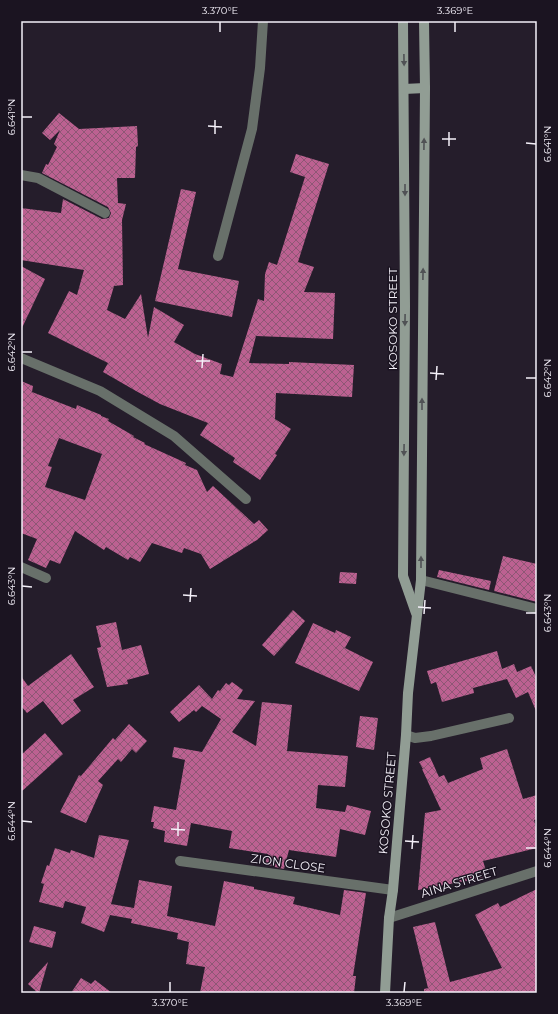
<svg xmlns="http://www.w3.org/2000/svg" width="558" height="1014" viewBox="0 0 558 1014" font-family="Montserrat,sans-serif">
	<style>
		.building { fill: url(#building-cross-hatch); fill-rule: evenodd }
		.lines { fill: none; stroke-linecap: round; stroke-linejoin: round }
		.street { stroke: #68706a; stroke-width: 10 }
		.secondary { stroke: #919d94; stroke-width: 10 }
		.oneway { fill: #505255 }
		.ticks { fill: none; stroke: #f4f0f9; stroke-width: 1.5 }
		.labels { text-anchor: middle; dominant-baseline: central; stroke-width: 3; stroke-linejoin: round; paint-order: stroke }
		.street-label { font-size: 12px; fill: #f4f0f9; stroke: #1b1421 }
		.neatline { fill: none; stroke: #f4f0f9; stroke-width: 1.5 }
		.ticks-label { font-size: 10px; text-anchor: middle; fill: #f4f0f9 }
	</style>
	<defs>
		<pattern id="building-cross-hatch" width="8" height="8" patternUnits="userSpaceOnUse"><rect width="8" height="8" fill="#bc6191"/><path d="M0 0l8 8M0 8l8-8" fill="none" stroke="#8e5775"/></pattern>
	</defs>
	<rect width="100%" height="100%" fill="#251d2b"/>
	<g class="building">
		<polygon points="59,113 79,129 137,126 138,146 136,147 135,178 117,178 118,203 126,204 122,220 123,285 114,286 107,310 125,319 141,294 148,338 154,307 184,325 174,342 195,354 222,364 220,374 233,377 258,299 264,301 265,274 269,262 277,265 305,177 290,172 296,154 329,164 298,262 314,267 304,292 335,293 333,339 256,336 249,363 289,364 289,362 354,365 352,397 276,393 275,419 291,429 275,454 277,455 260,480 233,462 235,458 200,435 208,423 160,404 136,391 103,372 108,363 48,333 69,291 77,295 84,270 21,260 21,208 61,213 63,199 102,219 109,218 111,213 108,207 42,173 46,164 48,165 57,147 54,144 60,130 50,140 42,133"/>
		<polygon points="181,189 196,192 178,269 239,281 232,317 155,301"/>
		<polygon points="21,266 45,279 21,330"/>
		<path d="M21,381L33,386L32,392L76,409L77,405L101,415V416L109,419L108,421L134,436L133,437L145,443L144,444L186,463L185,465L197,470L207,492L213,486L254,524L259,520L268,530L257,540L210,569L201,554L184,548L182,553L152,543L140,562L130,557L128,560L106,547L104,550L75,531L60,564L50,560L46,568L28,560L37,539L21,533ZM59,438L102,454L85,500L45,487L52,467L48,466Z"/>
		<polygon points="503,556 537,564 537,602 494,591"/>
		<polygon points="439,570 491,581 489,590 437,577"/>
		<polygon points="340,572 357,573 356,584 339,583"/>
		<polygon points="293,610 305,621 274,656 262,645"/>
		<polygon points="116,622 122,650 141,645 149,674 127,680 128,684 107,687 97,648 101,647 96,626"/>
		<polygon points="313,623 335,633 336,630 351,637 345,648 373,662 359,691 295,663"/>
		<polygon points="497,651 502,669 514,664 517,672 531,666 537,679 537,713 528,692 516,698 507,679 473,688 474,693 442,702 436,682 431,684 427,671"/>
		<polygon points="71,654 94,687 73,700 81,711 62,725 43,701 27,713 21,706 21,676 28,686"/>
		<polygon points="232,682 243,690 237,699 255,701 232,732 256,746 262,702 292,705 287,751 348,756 345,787 318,785 316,808 345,812 347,805 371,811 365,835 340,829 336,857 289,850 284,869 275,867 265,864 268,854 229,848 232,831 191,823 187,846 164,842 165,831 153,828 154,822 151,822 154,806 176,810 185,760 172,757 174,747 202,752 221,719 202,706 196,712 194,710 179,722 170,712 199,685 212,699 218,690 220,691 226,683 229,685"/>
		<polygon points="360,716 378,718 374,750 356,747"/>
		<polygon points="129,724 147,741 136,753 132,749 121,762 118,759 98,781 103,785 86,823 60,812 79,775 81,776 113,738 115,740"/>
		<polygon points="45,733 63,754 21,792 21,755"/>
		<polygon points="507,749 523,799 537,795 537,819 534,820 537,831 537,848 483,861 488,877 418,890 425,813 441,810 422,769 423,769 419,762 430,757 439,777 444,775 448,783 483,769 480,758"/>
		<polygon points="99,835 129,840 111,904 134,908 139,880 172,886 167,916 215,926 224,881 254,887 254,889 295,897 293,904 340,915 344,890 366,893 353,976 356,976 354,993 200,993 205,967 186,964 189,942 177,939 178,933 131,923 132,919 110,915 104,932 81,923 86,907 65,901 63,908 39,902 44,884 41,883 47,865 49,866 55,848 70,853 71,850 94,858"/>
		<polygon points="537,889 537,993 424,993 424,989 428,988 413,927 435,922 450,982 502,968 475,915 498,903 500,907"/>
		<polygon points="34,926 56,932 52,948 29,942"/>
		<polygon points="48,962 39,993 38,993 28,984"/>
		<polygon points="81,978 91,984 95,980 112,993 71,993"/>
	</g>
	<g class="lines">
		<g class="street">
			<polyline points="21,175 38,178 105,213"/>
			<polyline points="218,256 252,129 260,68 263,21"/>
			<polyline points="21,358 100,391 174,436 246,499"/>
			<polyline points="21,567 46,578"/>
			<polyline points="421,580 537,609"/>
			<polyline points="406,735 415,738 431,736 509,718"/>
			<polyline points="180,861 393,890"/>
			<polyline points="389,918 537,871"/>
		</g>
		<g class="secondary">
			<polyline points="403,21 405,306 403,576 416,613"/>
			<polyline points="404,89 425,88"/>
			<polyline points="385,993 389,918 393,890 406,735 408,693 421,580 425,88 424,21"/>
		</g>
	</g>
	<defs><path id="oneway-solid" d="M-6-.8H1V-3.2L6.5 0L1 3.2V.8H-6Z"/></defs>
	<g class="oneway">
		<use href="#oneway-solid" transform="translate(404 60) rotate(89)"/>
		<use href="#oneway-solid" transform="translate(424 144) rotate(-89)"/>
		<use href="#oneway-solid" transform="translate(405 190) rotate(90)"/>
		<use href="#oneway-solid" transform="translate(423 274) rotate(-89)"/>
		<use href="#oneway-solid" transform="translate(405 320) rotate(91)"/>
		<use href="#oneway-solid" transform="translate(422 404) rotate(-90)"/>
		<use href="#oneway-solid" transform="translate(404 450) rotate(91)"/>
		<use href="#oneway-solid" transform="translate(421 562) rotate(-90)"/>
	</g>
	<path class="ticks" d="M220,32V22M455,32V22M22,117H32M208,126L222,127M215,134V120M442,139H456M526,143L536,144M449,146V132M22,352H32M196,361H210M202,368L203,354M430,373L444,374M526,378H536M436,380L437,366M22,586L32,587M183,595L197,596M190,602L191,588M418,607L431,608M526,613H536M424,614L425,600M22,821L32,822M171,829L185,830M178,836V822M405,841L419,842M526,848H536M412,849L413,835M170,992V982M404,992L405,982"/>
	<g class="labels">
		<g class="street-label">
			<text transform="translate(392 319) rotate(-90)">KOSOKO STREET</text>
			<text transform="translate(387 803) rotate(-85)">KOSOKO STREET</text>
			<text transform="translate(288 863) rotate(8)">ZION CLOSE</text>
			<text transform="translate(459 882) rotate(-17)">AINA STREET</text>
		</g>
	</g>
	<rect width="558" height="1014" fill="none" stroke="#1b1421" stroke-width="44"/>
	<rect x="22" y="22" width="514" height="970" class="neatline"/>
	<g class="ticks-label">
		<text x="220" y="14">3.370°E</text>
		<text x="455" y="14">3.369°E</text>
		<text transform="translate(11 117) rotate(-90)" y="4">6.641°N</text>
		<text transform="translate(547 144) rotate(-90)" y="4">6.641°N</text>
		<text transform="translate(11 352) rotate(-90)" y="4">6.642°N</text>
		<text transform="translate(547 378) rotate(-90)" y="4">6.642°N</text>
		<text transform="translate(11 586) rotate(-90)" y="4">6.643°N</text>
		<text transform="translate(547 613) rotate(-90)" y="4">6.643°N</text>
		<text transform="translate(11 821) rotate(-90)" y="4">6.644°N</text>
		<text transform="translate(547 848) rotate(-90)" y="4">6.644°N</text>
		<text x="170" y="1006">3.370°E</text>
		<text x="404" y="1006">3.369°E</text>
	</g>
</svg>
